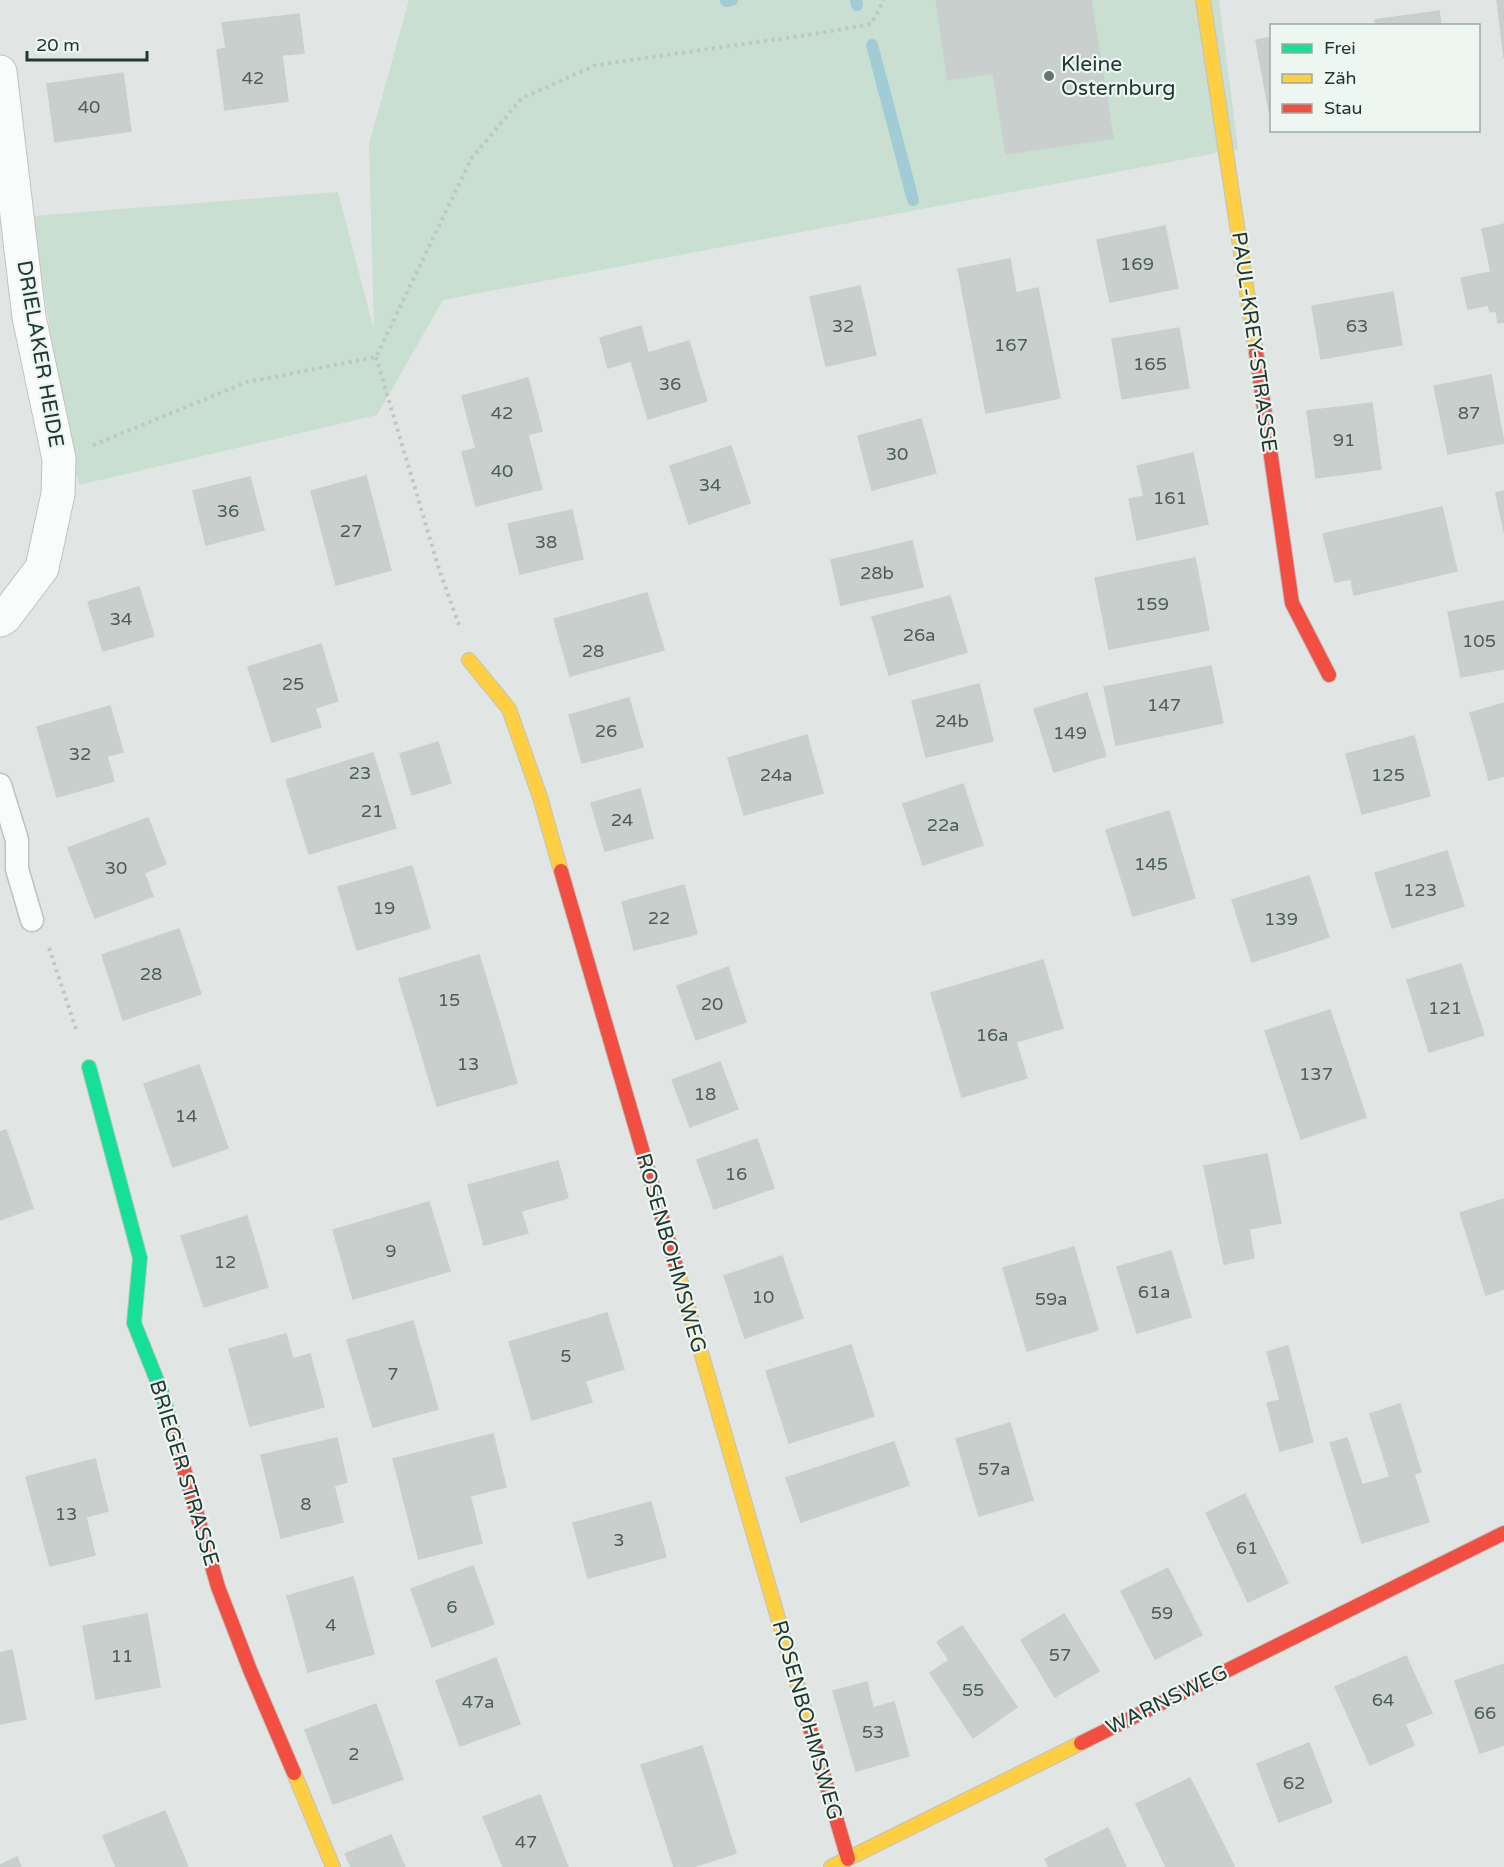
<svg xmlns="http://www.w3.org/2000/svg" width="1504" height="1867" viewBox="0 0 1504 1867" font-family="'Varela Round',sans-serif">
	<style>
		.green { fill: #c9dfd1 }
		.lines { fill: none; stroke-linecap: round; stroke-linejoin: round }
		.stream { stroke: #a1cbd5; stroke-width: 12 }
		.building { fill: #c9cfcd; stroke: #c9cfcd; stroke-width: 1.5 }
		.lane-casing { stroke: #bec3c1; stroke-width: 25 }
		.street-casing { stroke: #bec3c1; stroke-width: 35 }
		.fast-casing { stroke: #bcc4c1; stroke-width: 16 }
		.slow-casing { stroke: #bcc4c1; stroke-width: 16 }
		.jam-casing { stroke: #bcc4c1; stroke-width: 16 }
		.path { stroke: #bfc7c5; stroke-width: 4; stroke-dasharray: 3 4.5; stroke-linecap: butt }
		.lane { stroke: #fafbfb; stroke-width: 22 }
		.street { stroke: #fafbfb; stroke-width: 33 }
		.fast { stroke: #16e098; stroke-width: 14 }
		.slow { stroke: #ffcf43; stroke-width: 14 }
		.jam { stroke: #f24e42; stroke-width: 14 }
		.poi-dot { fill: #647570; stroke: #eef6f2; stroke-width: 2 }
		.labels { text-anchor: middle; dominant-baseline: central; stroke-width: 4.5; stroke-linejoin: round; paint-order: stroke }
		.number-label { font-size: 18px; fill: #4b5e5a }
		.poi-label { font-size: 21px; fill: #203832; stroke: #eef6f2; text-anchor: start }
		.street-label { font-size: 21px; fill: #203832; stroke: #eef6f2 }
	</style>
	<rect width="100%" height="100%" fill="#e1e6e4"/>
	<polygon class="green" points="409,0 1219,0 1238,149 443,300 377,415 79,485 66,432 32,216 338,192 374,330 369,144"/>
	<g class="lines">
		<g class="stream">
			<polyline points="856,0 857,5"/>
			<polyline points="726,1 732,0"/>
			<polyline points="872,45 913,200"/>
		</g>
	</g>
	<g class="building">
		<polygon points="936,0 1091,0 1113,138 1006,154 993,73 948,80"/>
		<polygon points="1497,0 1504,0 1504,58"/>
		<polygon points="1439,11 1441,26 1376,26 1375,20"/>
		<polygon points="299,14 304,53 282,55 288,101 225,110 217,50 226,48 222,23"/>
		<polygon points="1272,37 1272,110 1269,111 1256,40"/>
		<polygon points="123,73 131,131 55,142 47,84"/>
		<polygon points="1504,224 1504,322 1498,323 1496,311 1490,312 1488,305 1468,309 1461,278 1491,272 1482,229"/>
		<polygon points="1165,226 1178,288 1110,302 1097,240"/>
		<polygon points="1010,259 1016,293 1038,288 1060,398 986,413 958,269"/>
		<polygon points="860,286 876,355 826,366 810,297"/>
		<polygon points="1393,292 1402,345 1321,359 1312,306"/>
		<polygon points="641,326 648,353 689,341 707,401 648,419 631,361 608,368 600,338"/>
		<polygon points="1179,328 1189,388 1122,399 1112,339"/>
		<polygon points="1491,375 1504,443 1448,454 1434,386"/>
		<polygon points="528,378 542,431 476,449 462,396"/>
		<polygon points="1372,403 1381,469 1316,478 1307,411"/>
		<polygon points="921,419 936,473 872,490 858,436"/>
		<polygon points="528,435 542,489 476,506 462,452"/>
		<polygon points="731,446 750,503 689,524 670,466"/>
		<polygon points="1193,453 1208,524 1137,540 1129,499 1144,496 1137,466"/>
		<polygon points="366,476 391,570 336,585 311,491"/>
		<polygon points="250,477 264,530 206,545 193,491"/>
		<polygon points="1504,491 1504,532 1496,493"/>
		<polygon points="1442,507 1457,571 1354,595 1351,579 1335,582 1323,534"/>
		<polygon points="572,510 583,559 520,574 508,524"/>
		<polygon points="912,541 923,587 841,605 831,560"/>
		<polygon points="1195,558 1209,630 1109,649 1095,578"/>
		<polygon points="139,587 154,636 103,651 88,602"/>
		<polygon points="647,593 664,650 570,676 554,619"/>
		<polygon points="950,596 967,652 889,675 872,617"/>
		<polygon points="1504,601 1504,669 1461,677 1448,612"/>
		<polygon points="321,644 338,701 315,708 321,727 272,742 248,667"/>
		<polygon points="1211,666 1223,723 1116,745 1104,687"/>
		<polygon points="979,684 993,741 926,757 912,701"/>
		<polygon points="1087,693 1106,756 1054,772 1034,709"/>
		<polygon points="629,698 643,747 582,763 569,715"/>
		<polygon points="1504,703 1504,776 1489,780 1470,713"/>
		<polygon points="110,706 123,752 107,756 114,781 57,797 37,727"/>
		<polygon points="807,735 823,793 744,815 728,758"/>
		<polygon points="1414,736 1430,796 1362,814 1346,754"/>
		<polygon points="438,742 451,783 412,795 400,754"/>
		<polygon points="373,753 396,828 309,854 286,780"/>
		<polygon points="963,784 983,845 923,865 903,804"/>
		<polygon points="640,789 653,838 605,851 591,803"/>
		<polygon points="1169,811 1195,898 1133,916 1106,830"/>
		<polygon points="148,818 166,864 144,873 153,896 95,918 68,848"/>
		<polygon points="1447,851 1464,906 1392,928 1375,873"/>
		<polygon points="412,866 430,928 357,950 338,887"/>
		<polygon points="1309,876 1329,937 1252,962 1232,900"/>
		<polygon points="684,885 697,934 634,950 622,902"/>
		<polygon points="179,929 201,994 123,1020 102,955"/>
		<polygon points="479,955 499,1020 419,1045 399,979"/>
		<polygon points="1043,960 1063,1028 1016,1042 1027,1078 962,1097 931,993"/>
		<polygon points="1461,964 1484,1035 1429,1052 1407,980"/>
		<polygon points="728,967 746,1022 696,1040 677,986"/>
		<polygon points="1330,1010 1366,1117 1301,1139 1265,1031"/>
		<polygon points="499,1020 517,1083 437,1106 419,1045"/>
		<polygon points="720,1062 738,1109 690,1127 672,1080"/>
		<polygon points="199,1065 228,1148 173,1167 144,1084"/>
		<polygon points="6,1130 18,1164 0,1170 0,1132"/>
		<polygon points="757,1139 774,1188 714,1209 697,1160"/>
		<polygon points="1267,1154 1281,1223 1249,1229 1254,1258 1224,1264 1204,1166"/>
		<polygon points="558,1161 568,1198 521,1211 528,1233 484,1245 468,1185"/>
		<polygon points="18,1164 33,1208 0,1220 0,1170"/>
		<polygon points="1504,1199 1504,1289 1486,1295 1460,1213"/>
		<polygon points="429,1202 450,1271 353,1299 333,1230"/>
		<polygon points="247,1216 268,1287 204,1307 181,1236"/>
		<polygon points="1074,1247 1098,1330 1027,1351 1003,1268"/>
		<polygon points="1171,1251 1191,1317 1137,1333 1117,1267"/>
		<polygon points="782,1256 803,1318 745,1338 724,1276"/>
		<polygon points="607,1313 624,1369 585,1381 592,1402 532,1420 509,1342"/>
		<polygon points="413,1321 438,1409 373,1427 347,1340"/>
		<polygon points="286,1334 293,1359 310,1354 324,1407 250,1426 229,1349"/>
		<polygon points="851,1345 874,1416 789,1443 766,1371"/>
		<polygon points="1288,1346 1313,1442 1280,1451 1267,1403 1280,1400 1267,1352"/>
		<polygon points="1400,1404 1421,1472 1414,1474 1429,1522 1362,1543 1330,1443 1347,1438 1362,1485 1390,1477 1370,1414"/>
		<polygon points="1010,1423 1033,1500 979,1516 956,1439"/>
		<polygon points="493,1434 506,1487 470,1496 482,1543 419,1559 393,1459"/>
		<polygon points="337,1438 347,1482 334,1486 343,1522 281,1538 261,1455"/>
		<polygon points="894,1442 909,1485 801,1522 786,1478"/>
		<polygon points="95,1459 108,1511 86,1517 95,1555 50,1566 26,1477"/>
		<polygon points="1245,1494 1288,1583 1248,1602 1206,1513"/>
		<polygon points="651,1502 666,1557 588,1578 573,1523"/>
		<polygon points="473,1566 494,1624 432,1647 411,1589"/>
		<polygon points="1168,1568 1202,1635 1155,1659 1121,1591"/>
		<polygon points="353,1577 374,1654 308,1672 287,1596"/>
		<polygon points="147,1614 160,1687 96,1699 83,1626"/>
		<polygon points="1064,1614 1099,1671 1055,1697 1021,1640"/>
		<polygon points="962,1626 1017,1707 973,1738 930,1673 949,1660 937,1642"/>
		<polygon points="12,1650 26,1719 0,1724 0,1653"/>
		<polygon points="1406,1656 1432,1713 1405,1724 1414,1745 1370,1765 1335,1687"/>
		<polygon points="496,1658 520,1724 460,1746 436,1681"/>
		<polygon points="1504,1664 1504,1745 1480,1753 1455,1681"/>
		<polygon points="867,1682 873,1708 894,1702 909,1756 856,1771 833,1691"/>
		<polygon points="376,1704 403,1779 333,1804 305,1730"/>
		<polygon points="1309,1743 1332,1802 1279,1822 1257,1764"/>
		<polygon points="702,1746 736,1853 693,1867 674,1867 641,1765"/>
		<polygon points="1190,1778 1234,1866 1232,1867 1166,1867 1136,1804"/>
		<polygon points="540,1795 568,1867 503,1867 483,1817"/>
		<polygon points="165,1811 188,1867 116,1867 103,1836"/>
		<polygon points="1108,1828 1126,1867 1049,1867 1045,1859"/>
		<polygon points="391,1835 405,1867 351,1867 345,1854"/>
		<polygon points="17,1857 21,1867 0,1867 0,1865"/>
	</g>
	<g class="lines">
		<defs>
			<polyline id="lane" points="0,785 17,840 17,869 32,920"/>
			<polyline id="street" points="0,72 29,317 59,459 58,494 42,568 5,617 0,620"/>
			<polyline id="fast" points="89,1067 140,1258 134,1323 162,1393 169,1417"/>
			<g id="slow">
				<polyline points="1203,0 1256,352"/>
				<polyline points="469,660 509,709 540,797 561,871"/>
				<polyline points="676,1266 809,1725"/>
				<polyline points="294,1773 333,1867"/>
				<polyline points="831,1867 1081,1743"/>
			</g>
			<g id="jam">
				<polyline points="1256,352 1292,603 1329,675"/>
				<polyline points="561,871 676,1266"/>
				<polyline points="169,1417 218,1587 250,1670 294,1773"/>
				<polyline points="809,1725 848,1859"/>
				<polyline points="1081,1743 1504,1533"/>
			</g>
		</defs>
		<use href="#lane" class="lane-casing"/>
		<use href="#street" class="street-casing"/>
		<use href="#fast" class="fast-casing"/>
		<use href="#slow" class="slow-casing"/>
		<use href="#jam" class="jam-casing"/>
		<g class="path">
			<polyline points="376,357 439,569 459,625"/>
			<polyline points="93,445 247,382 376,357 471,159 522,98 596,65 814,34 871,24 884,0"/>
			<polyline points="49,948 77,1032"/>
		</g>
		<use href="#lane" class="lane"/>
		<use href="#street" class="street"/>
		<use href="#fast" class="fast"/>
		<use href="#slow" class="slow"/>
		<use href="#jam" class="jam"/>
	</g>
	<circle class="poi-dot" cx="1049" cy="76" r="6"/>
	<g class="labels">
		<g class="number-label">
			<text x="253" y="78">42</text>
			<text x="89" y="107">40</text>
			<text x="1137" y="264">169</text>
			<text x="843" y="326">32</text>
			<text x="1357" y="326">63</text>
			<text x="1011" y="345">167</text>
			<text x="1150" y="364">165</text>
			<text x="670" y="384">36</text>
			<text x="502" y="413">42</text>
			<text x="1469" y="413">87</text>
			<text x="1344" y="440">91</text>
			<text x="897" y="454">30</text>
			<text x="502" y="471">40</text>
			<text x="710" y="485">34</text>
			<text x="1170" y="498">161</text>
			<text x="228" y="511">36</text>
			<text x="351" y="531">27</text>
			<text x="546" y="542">38</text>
			<text x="877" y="573">28b</text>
			<text x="1152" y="604">159</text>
			<text x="121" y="619">34</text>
			<text x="919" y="635">26a</text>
			<text x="1479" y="641">105</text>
			<text x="593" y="651">28</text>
			<text x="293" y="684">25</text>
			<text x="1164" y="705">147</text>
			<text x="952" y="721">24b</text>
			<text x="606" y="731">26</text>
			<text x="1070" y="733">149</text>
			<text x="80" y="754">32</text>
			<text x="360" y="773">23</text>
			<text x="776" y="775">24a</text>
			<text x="1388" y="775">125</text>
			<text x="372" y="811">21</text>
			<text x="622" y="820">24</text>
			<text x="943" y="825">22a</text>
			<text x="1151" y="864">145</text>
			<text x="116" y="868">30</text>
			<text x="1420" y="890">123</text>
			<text x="384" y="908">19</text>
			<text x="659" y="918">22</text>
			<text x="1281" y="919">139</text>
			<text x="151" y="974">28</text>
			<text x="449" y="1000">15</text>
			<text x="712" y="1004">20</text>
			<text x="1445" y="1008">121</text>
			<text x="992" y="1035">16a</text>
			<text x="468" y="1064">13</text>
			<text x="1316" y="1074">137</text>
			<text x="705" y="1094">18</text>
			<text x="186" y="1116">14</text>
			<text x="736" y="1174">16</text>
			<text x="391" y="1251">9</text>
			<text x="225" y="1262">12</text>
			<text x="1154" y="1292">61a</text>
			<text x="763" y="1297">10</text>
			<text x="1051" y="1299">59a</text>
			<text x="566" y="1356">5</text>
			<text x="393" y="1374">7</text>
			<text x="994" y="1469">57a</text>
			<text x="306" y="1504">8</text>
			<text x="66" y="1514">13</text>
			<text x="619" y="1540">3</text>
			<text x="1247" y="1548">61</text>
			<text x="452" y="1607">6</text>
			<text x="1162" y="1613">59</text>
			<text x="331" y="1625">4</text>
			<text x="1060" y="1655">57</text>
			<text x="122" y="1656">11</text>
			<text x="973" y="1690">55</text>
			<text x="1383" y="1700">64</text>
			<text x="478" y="1702">47a</text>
			<text x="1485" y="1713">66</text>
			<text x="873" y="1732">53</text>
			<text x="354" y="1754">2</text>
			<text x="1294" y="1783">62</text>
			<text x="526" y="1842">47</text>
		</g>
		<g class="poi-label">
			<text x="1061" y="64">Kleine<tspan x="1061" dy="24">Osternburg</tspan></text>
		</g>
		<g class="street-label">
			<text transform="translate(1254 342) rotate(82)">PAUL-KREY-STRASSE</text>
			<text transform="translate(40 354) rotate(80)">DRIELAKER HEIDE</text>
			<text transform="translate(671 1253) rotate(74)">ROSENBOHMSWEG</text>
			<text transform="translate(184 1473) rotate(73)">BRIEGER STRASSE</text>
			<text transform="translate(1167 1700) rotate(-26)">WARNSWEG</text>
			<text transform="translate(807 1720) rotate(74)">ROSENBOHMSWEG</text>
		</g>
	</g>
	<rect x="1270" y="24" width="210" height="108" fill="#eef6f2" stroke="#9caaa5" stroke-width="1.5"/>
	<rect x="1282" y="44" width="30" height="9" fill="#16e098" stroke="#9caaa5" stroke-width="1.5"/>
	<text x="1324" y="54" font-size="18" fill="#203832">Frei</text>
	<rect x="1282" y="74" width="30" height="9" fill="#ffcf43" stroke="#9caaa5" stroke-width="1.5"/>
	<text x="1324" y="84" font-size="18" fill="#203832">Zäh</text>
	<rect x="1282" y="104" width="30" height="9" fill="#f24e42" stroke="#9caaa5" stroke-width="1.5"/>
	<text x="1324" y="114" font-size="18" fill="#203832">Stau</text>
	<path d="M27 51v9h120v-9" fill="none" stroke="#203832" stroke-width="3"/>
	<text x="36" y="51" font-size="18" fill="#203832" stroke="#eef6f2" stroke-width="4.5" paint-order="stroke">20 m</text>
</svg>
